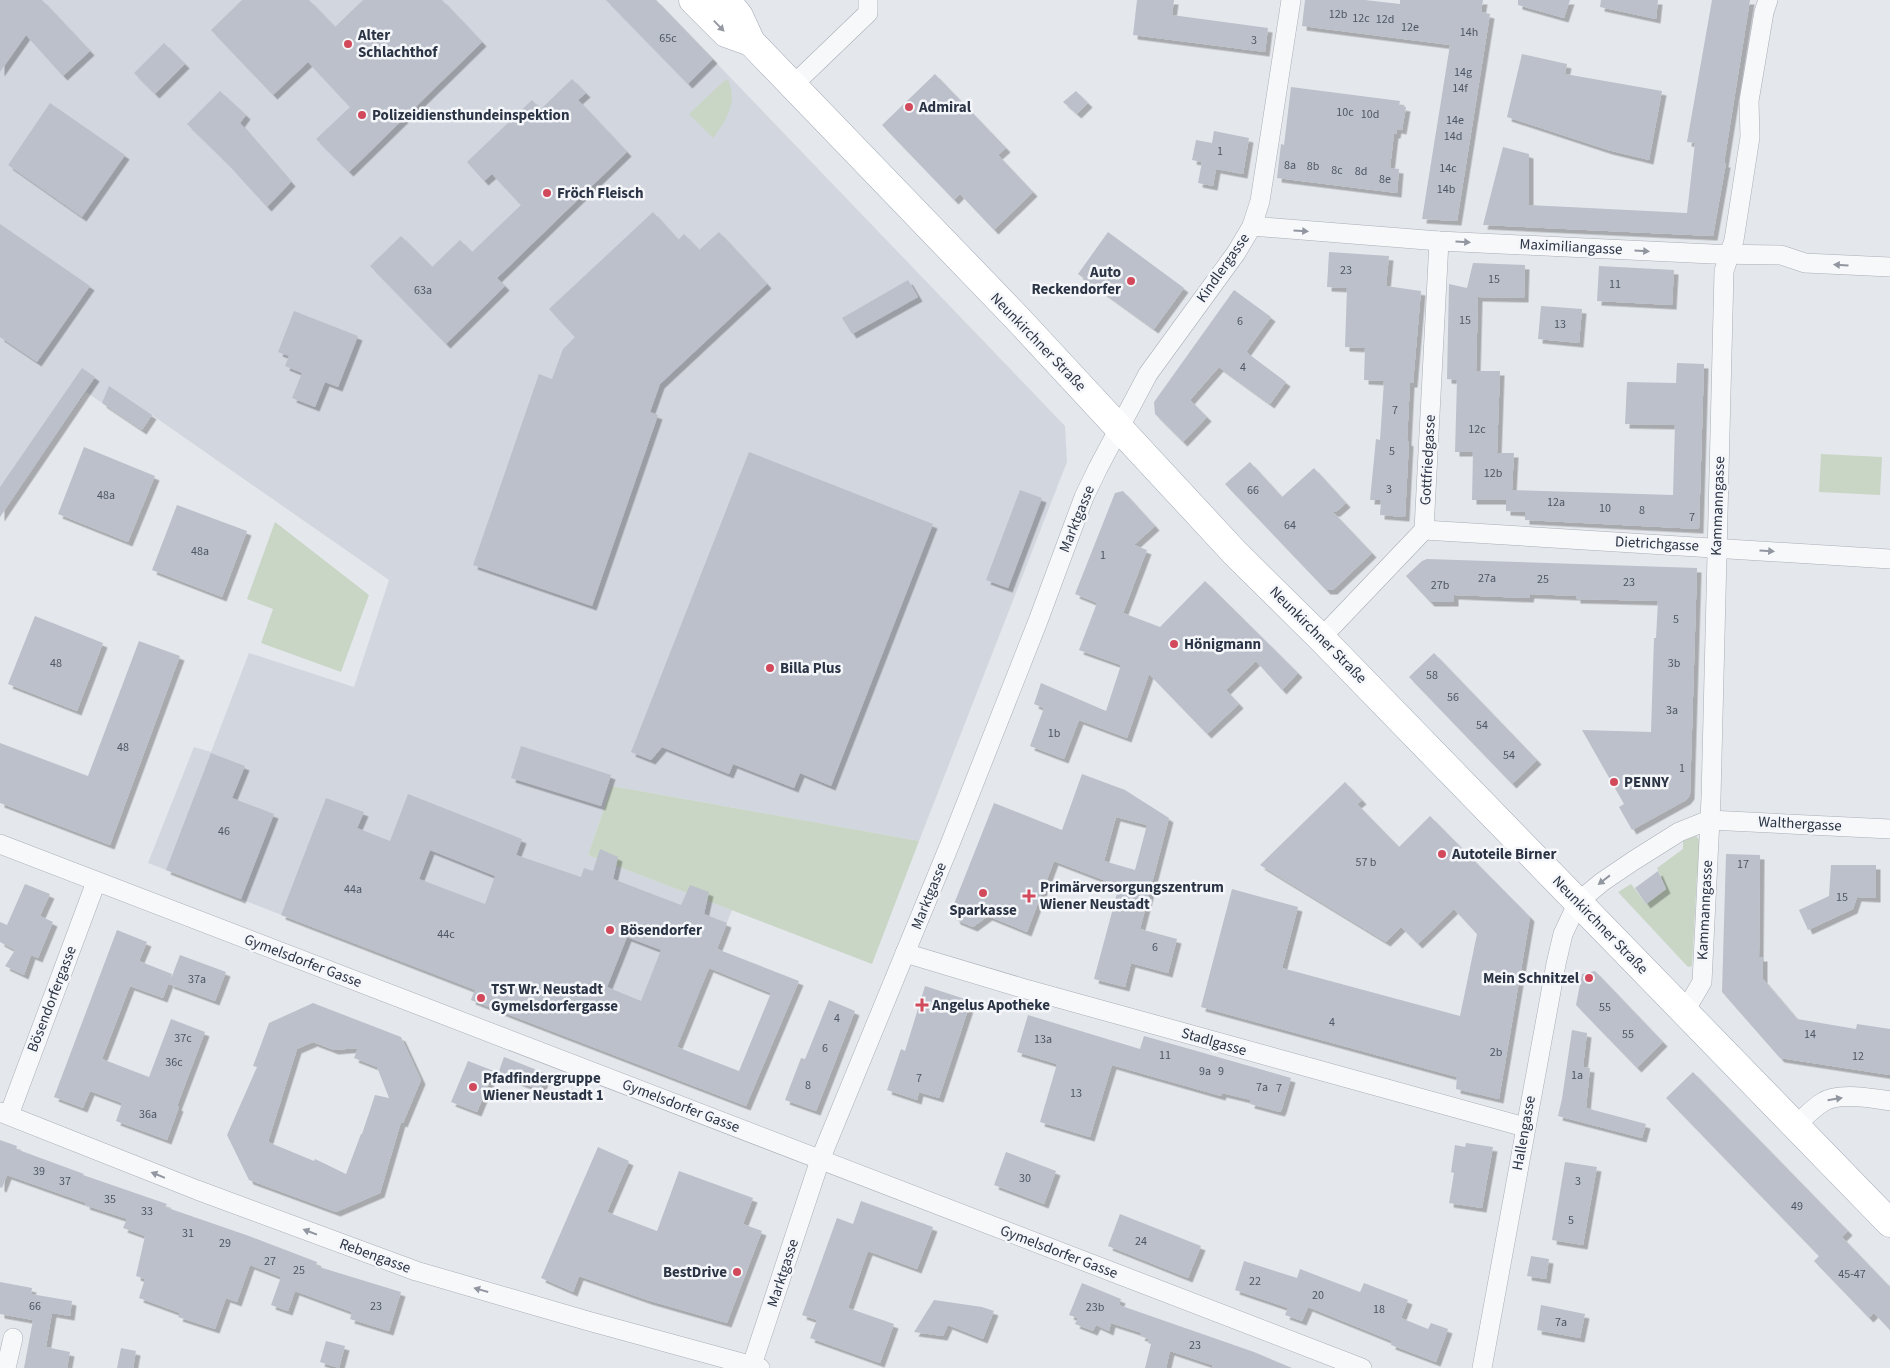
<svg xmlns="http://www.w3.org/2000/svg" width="1890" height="1368" viewBox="0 0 1890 1368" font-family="'Source Sans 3',sans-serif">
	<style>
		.built { fill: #d2d6de }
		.green { fill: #c9d6c5 }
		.building { fill: #bbc0ca; fill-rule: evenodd; filter: url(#shadow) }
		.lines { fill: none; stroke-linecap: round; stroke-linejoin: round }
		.street-casing { stroke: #a9aeb7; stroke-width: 20 }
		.primary-casing { stroke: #a3abb8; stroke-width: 29 }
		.street { stroke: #f7f8fa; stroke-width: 19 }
		.primary { stroke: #fff; stroke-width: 28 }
		.oneway { fill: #959aa2 }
		.oneway2 { fill: #9196a0 }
		.poi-dot { fill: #d1495b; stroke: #f4f6f9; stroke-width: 2 }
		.labels { text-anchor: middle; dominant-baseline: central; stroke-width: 5; stroke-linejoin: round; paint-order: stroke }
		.number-label { font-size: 12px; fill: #4f5766 }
		.poi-label { font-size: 15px; font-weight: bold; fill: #2b3445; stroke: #f4f6f9; text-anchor: start }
		.street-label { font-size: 15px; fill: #2b3445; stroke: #f4f6f9 }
	</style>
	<defs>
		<filter id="shadow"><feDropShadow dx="4.5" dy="4.5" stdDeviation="0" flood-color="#0004"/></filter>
	</defs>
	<rect width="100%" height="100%" fill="#e4e7ec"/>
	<polygon class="built" points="0,0 656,0 1065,426 1067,462 919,841 612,786 588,855 732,910 666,1075 471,1000 474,990 148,863 194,747 211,752 249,653 354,687 389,580 152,415 142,430 86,392 0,517"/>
	<g class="green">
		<path d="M728,80C738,103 726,120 713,138L689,114L724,81Z"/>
		<polygon points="1821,454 1882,457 1880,495 1819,492"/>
		<polygon points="275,522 369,595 341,672 261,643 273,609 247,599"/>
		<polygon points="612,786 919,841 872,964 588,855"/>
		<polygon points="1696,836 1702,842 1702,871 1697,875 1692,966 1688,967 1618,892 1631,884 1646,904 1666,889 1657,868 1683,849 1683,841"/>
	</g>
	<g class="building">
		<polygon points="0,0 42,0 90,51 63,76 26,35 0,72"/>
		<polygon points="242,0 309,0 335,27 363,0 442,0 482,42 349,172 316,139 350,107 308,62 273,95 211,30"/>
		<polygon points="606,0 656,0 713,59 688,84"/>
		<polygon points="1137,0 1174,0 1172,15 1268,28 1265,52 1133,35"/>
		<polygon points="1305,0 1365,0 1400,4 1400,0 1483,0 1481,12 1490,14 1457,221 1422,219 1450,45 1302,26"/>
		<polygon points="1518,0 1570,0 1564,18 1518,5"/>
		<polygon points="1601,0 1658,0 1656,19 1600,7"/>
		<polygon points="1712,0 1750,0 1724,163 1726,163 1713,236 1483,225 1503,147 1529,154 1529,205 1687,213 1695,143 1687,142"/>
		<polygon points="164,43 185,64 155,94 134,73"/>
		<polygon points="1522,54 1567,64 1565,74 1662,91 1649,160 1608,150 1507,117"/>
		<polygon points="935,74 1006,148 998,155 1033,192 994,230 960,194 954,200 882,125"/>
		<polygon points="572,79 586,93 578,100 627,152 497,278 505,286 446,344 370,266 401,236 432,267 460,240 472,252 521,205 492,174 484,181 467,162 532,100 541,109"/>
		<polygon points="1291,87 1400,101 1399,106 1406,107 1402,130 1397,129 1396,134 1394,134 1390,168 1399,169 1397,193 1277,178 1281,144 1284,145"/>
		<polygon points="220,91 246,115 240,123 291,182 267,207 227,163 187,124"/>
		<polygon points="1076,91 1088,103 1077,114 1063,102"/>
		<polygon points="50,103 125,155 82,217 8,165"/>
		<polygon points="1214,131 1249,138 1243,174 1216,169 1213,186 1198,183 1202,162 1192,160 1196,140 1212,143"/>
		<polygon points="653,212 678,240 684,234 699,250 719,232 767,284 660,384 650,412 658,415 592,606 473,565 539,374 552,379 563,349 575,337 549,309"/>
		<polygon points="0,224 90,286 37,362 0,337"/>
		<polygon points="1108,232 1184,288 1154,329 1078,274"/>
		<polygon points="1329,252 1389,256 1386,286 1421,291 1413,383 1410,383 1407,441 1409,442 1405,517 1380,515 1381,500 1370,500 1376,439 1380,440 1384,381 1364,380 1365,348 1345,347 1347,288 1327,287"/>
		<polygon points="1473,263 1525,265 1524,298 1478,297 1476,371 1500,371 1497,453 1514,453 1512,490 1673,495 1675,425 1625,424 1627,382 1676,383 1677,363 1704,364 1699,529 1525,520 1525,512 1506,511 1506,500 1472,500 1473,452 1455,452 1457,380 1447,379 1449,284 1467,288"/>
		<polygon points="1599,266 1674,270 1672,305 1597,301"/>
		<polygon points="908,280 918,297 852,334 842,318"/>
		<polygon points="1234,290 1271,317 1246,352 1286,382 1270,404 1219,367 1190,400 1207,417 1183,442 1155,414 1154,402"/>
		<polygon points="1541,306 1582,309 1579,343 1538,339"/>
		<polygon points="294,311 358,336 338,387 325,382 315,407 292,398 302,373 285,366 289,356 278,352"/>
		<polygon points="82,368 95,377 0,517 0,487"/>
		<polygon points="109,386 152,415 142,430 102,403"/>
		<polygon points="84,447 155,476 128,542 58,514"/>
		<polygon points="749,452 933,524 831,786 800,773 794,788 733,764 729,774 662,747 651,760 631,752"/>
		<polygon points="1250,462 1282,497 1314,468 1346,503 1336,512 1333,512 1372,553 1333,590 1326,590 1225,484"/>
		<polygon points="1020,490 1042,498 1008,588 986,580"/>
		<polygon points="1123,491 1155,526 1134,545 1147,550 1123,613 1160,627 1205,581 1298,673 1282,690 1256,661 1226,690 1239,704 1207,734 1149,674 1127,738 1079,720 1064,759 1030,746 1044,708 1034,704 1041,683 1106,711 1121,665 1079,650 1097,603 1075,594 1115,493"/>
		<polygon points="177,505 247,531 222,597 152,570"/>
		<polygon points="1427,559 1697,568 1690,795 1686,800 1632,830 1619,807 1624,804 1582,730 1651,732 1654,638 1656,638 1658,601 1576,599 1576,596 1530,594 1529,598 1454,595 1454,602 1430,602 1406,576 1422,561"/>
		<polygon points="35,616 103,643 77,711 8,684"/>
		<polygon points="139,641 180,656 110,845 0,803 0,743 88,776"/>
		<polygon points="1434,653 1537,760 1512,784 1409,677"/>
		<polygon points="521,746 611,775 601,806 511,778"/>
		<polygon points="211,753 245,766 232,798 274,814 241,899 166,870"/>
		<path d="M1082,774L1125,790L1169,818L1140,929L1177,939L1168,973L1131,963L1125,987L1094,979L1119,886L1054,861L1027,932L988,916L973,927L956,920L954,911V904L994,803L1062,830ZM1116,817L1147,825L1135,870L1104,861Z"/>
		<polygon points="1345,782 1362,800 1357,804 1399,847 1430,816 1530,917 1499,1099 1456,1089 1457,1077 1201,1007 1232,889 1298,907 1282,968 1460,1016 1477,934 1454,909 1418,944 1401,927 1386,942 1260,865"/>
		<path d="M408,794L522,839L516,855L581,877L584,868L593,871L600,849L618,857L613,879L681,905L690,885L709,892L704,914L727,923L717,949L799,981L746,1106L471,1000L475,990L281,915L326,798L364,812L357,828L390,841ZM430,850L495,876L485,904L419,879ZM627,937L661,950L641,1001L607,987ZM709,968L771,993L739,1071L677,1047Z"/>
		<polygon points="1726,854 1760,855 1759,957 1763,957 1763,979 1797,1019 1856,1029 1857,1024 1890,1029 1890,1075 1780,1058 1722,992"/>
		<polygon points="1831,865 1876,865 1876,898 1857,897 1853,909 1808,930 1799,910 1829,896"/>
		<polygon points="1658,871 1666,889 1646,904 1635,888"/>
		<polygon points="25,884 50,894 40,916 53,922 38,958 31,955 24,975 5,966 15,950 0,942 0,922 7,925"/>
		<polygon points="117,930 147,942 139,961 172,974 163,998 130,986 102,1059 149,1077 171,1019 205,1032 177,1106 179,1107 167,1140 116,1121 122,1103 90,1091 83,1108 54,1097"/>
		<polygon points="180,955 226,972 215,1001 169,984"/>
		<polygon points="1595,971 1663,1042 1637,1068 1576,1005 1582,974"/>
		<polygon points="925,986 971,1001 939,1098 919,1092 917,1100 887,1090 901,1049 905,1051"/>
		<polygon points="829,1000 855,1011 816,1111 785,1100 801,1058 805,1059"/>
		<path d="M313,1003L401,1037L421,1080L403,1123L401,1122L380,1193L336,1212L249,1180L227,1135L257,1067L253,1066L269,1023ZM313,1042L334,1050L358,1048L354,1058L377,1067L389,1098L375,1095L362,1134H361L346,1174L315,1159L314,1161L268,1142L297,1049Z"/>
		<polygon points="1028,1015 1140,1049 1144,1036 1291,1078 1282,1109 1280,1112 1250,1104 1251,1100 1222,1093 1221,1096 1112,1065 1090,1137 1040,1122 1057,1064 1017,1052"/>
		<polygon points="1572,1030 1587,1033 1583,1067 1590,1068 1586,1108 1646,1124 1642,1138 1558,1116 1562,1099"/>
		<polygon points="504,1057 547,1074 540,1090 498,1074"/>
		<polygon points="468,1061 494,1071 477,1112 451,1102"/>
		<polygon points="1693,1072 1848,1231 1842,1237 1890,1287 1890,1330 1874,1313 1869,1318 1814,1261 1819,1256 1666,1098"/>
		<polygon points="0,1140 17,1146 16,1149 84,1174 83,1175 167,1204 165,1207 249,1236 317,1262 316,1266 401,1292 389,1331 350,1319 352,1312 295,1291 288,1311 271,1305 281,1277 250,1265 237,1302 226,1298 215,1329 178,1317 180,1313 139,1298 145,1279 136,1276 145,1236 123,1228 127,1219 85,1205 86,1203 7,1175 2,1188 0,1187"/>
		<polygon points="1466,1143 1493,1147 1482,1208 1449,1203 1454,1173 1451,1172 1455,1145 1465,1147"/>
		<polygon points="598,1147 629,1161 607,1212 657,1231 679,1171 753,1198 743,1224 762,1231 727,1323 647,1300 579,1276 573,1292 541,1278"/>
		<polygon points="1006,1152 1056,1171 1044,1204 994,1185"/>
		<polygon points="1565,1162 1597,1167 1583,1245 1552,1240"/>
		<polygon points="861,1201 933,1227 917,1269 868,1251 848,1308 894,1324 880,1363 810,1338 817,1320 802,1315 837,1218 853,1224"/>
		<polygon points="1120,1214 1201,1246 1188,1278 1108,1246"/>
		<polygon points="1531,1256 1549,1259 1546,1279 1527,1276"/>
		<polygon points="1244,1261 1297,1278 1300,1269 1360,1292 1364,1283 1408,1300 1401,1318 1428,1329 1431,1323 1448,1329 1436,1362 1391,1345 1392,1341 1308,1307 1302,1321 1285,1315 1288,1308 1235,1290"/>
		<polygon points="0,1282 32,1288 31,1294 72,1301 70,1316 52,1313 46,1347 70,1352 67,1368 24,1368 33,1320 0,1314"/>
		<polygon points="1082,1283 1121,1299 1119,1305 1254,1352 1292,1368 1212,1368 1212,1365 1170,1351 1166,1368 1145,1368 1151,1344 1148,1343 1149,1339 1140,1336 1142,1333 1111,1323 1109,1331 1096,1325 1093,1331 1075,1324 1078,1318 1069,1315"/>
		<polygon points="934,1300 982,1307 994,1311 983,1339 948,1325 943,1336 914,1332"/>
		<polygon points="1541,1305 1585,1314 1580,1338 1537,1330"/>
		<polygon points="326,1341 345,1346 339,1368 320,1362"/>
		<polygon points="121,1348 136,1351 133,1368 117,1368"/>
	</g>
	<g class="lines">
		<defs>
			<g id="street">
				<polyline points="792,86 868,13 868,0"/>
				<polyline points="1252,226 1439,241 1712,254 1781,255 1805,263 1890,267"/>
				<polyline points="1424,530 1890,559"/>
				<polyline points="1321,638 1424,530 1439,241"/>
				<polyline points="0,844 1362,1368"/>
				<polyline points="905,953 1022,988 1525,1127"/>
				<polyline points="1685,1011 1702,982 1711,798 1724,271 1734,240 1750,137 1749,101 1764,12 1768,0"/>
				<polyline points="0,1112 197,1190 416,1271 588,1321 760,1368"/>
				<polyline points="9,1115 96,882"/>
				<path d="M1796,1125C1804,1118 1813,1108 1823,1102C1838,1092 1873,1098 1890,1101"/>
				<polyline points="6,1368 13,1338"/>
				<polyline points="751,1368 820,1160 950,844 1038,621 1084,497 1098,468 1148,374 1236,253 1252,226 1260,201 1291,0"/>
				<polyline points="1482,1368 1556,964 1563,934 1578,902 1602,882 1633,861 1679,832 1709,820 1890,829"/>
			</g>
			<g id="primary">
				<polyline points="693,0 726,33 751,42"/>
				<polyline points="726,0 739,16 751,42 1018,319 1235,553 1321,638 1890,1223"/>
			</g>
		</defs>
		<use href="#street" class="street-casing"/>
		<use href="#primary" class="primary-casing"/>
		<use href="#street" class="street"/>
		<use href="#primary" class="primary"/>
	</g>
	<defs><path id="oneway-solid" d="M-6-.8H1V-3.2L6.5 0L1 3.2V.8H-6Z" transform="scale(1.25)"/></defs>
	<use class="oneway" href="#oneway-solid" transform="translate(719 26) rotate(46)"/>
	<g class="oneway2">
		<use href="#oneway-solid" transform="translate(1301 231) rotate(4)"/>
		<use href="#oneway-solid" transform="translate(1463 242) rotate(3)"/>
		<use href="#oneway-solid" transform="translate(1642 251) rotate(3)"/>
		<use href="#oneway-solid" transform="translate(1841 265) rotate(-177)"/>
		<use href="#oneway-solid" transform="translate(1767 551) rotate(4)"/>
		<use href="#oneway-solid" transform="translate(1604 880) rotate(142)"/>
		<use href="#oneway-solid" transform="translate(1835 1099) rotate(-9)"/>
		<use href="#oneway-solid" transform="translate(158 1175) rotate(-158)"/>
		<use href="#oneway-solid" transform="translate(310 1232) rotate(-159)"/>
		<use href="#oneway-solid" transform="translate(481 1290) rotate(-164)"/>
	</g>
	<g class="poi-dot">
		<circle cx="348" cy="44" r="5"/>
		<circle cx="909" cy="107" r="5"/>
		<circle cx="362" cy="115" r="5"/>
		<circle cx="547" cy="193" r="5"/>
		<circle cx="1131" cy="281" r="5"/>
		<circle cx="1174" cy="644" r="5"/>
		<circle cx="770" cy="668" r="5"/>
		<circle cx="1614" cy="782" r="5"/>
		<circle cx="1442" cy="854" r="5"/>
		<circle cx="983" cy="893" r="5"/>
		<path d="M1026.5 888.5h5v5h5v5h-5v5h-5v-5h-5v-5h5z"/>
		<circle cx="610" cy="930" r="5"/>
		<circle cx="1589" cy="978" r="5"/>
		<circle cx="481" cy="998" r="5"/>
		<path d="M919.5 997.5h5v5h5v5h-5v5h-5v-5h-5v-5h5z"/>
		<circle cx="473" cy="1087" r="5"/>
		<circle cx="737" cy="1272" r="5"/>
	</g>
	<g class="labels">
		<g class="number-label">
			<text x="1338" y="14">12b</text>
			<text x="1361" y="18">12c</text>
			<text x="1385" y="19">12d</text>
			<text x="1410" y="27">12e</text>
			<text x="1469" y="32">14h</text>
			<text x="668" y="38">65c</text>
			<text x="1254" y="40">3</text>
			<text x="1463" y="72">14g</text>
			<text x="1460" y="88">14f</text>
			<text x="1345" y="112">10c</text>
			<text x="1370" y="114">10d</text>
			<text x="1455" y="120">14e</text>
			<text x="1453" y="136">14d</text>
			<text x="1220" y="151">1</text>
			<text x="1290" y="165">8a</text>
			<text x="1313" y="166">8b</text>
			<text x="1448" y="168">14c</text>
			<text x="1337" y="170">8c</text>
			<text x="1361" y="171">8d</text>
			<text x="1385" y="179">8e</text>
			<text x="1446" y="189">14b</text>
			<text x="1346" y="270">23</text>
			<text x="1494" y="279">15</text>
			<text x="1615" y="284">11</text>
			<text x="423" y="290">63a</text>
			<text x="1465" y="320">15</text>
			<text x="1240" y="321">6</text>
			<text x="1560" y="324">13</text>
			<text x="1243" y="367">4</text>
			<text x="1395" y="410">7</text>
			<text x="1477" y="429">12c</text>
			<text x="1392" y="451">5</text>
			<text x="1493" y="473">12b</text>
			<text x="1389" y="489">3</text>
			<text x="1253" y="490">66</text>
			<text x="106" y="495">48a</text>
			<text x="1556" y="502">12a</text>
			<text x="1605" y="508">10</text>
			<text x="1642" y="510">8</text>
			<text x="1692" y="517">7</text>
			<text x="1290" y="525">64</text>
			<text x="200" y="551">48a</text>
			<text x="1103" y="555">1</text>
			<text x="1487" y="578">27a</text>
			<text x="1543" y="579">25</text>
			<text x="1629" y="582">23</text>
			<text x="1440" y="585">27b</text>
			<text x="1676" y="619">5</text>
			<text x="56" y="663">48</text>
			<text x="1674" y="663">3b</text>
			<text x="1432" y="675">58</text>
			<text x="1453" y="697">56</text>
			<text x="1672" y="710">3a</text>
			<text x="1482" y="725">54</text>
			<text x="1054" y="733">1b</text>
			<text x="123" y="747">48</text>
			<text x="1509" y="755">54</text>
			<text x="1682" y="768">1</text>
			<text x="224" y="831">46</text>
			<text x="1366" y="862">57 b</text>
			<text x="1743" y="864">17</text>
			<text x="353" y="889">44a</text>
			<text x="1842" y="897">15</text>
			<text x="446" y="934">44c</text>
			<text x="1155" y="947">6</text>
			<text x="197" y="979">37a</text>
			<text x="1605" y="1007">55</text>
			<text x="837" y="1018">4</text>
			<text x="1332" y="1022">4</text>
			<text x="1628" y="1034">55</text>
			<text x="1810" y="1034">14</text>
			<text x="183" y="1038">37c</text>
			<text x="1043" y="1039">13a</text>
			<text x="825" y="1048">6</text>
			<text x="1496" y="1052">2b</text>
			<text x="1165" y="1055">11</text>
			<text x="1858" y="1056">12</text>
			<text x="174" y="1062">36c</text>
			<text x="1205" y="1071">9a</text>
			<text x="1221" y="1071">9</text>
			<text x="1577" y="1075">1a</text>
			<text x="919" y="1078">7</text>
			<text x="808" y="1085">8</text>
			<text x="1262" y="1087">7a</text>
			<text x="1279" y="1088">7</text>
			<text x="1076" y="1093">13</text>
			<text x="148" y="1114">36a</text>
			<text x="39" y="1171">39</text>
			<text x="1025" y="1178">30</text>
			<text x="65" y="1181">37</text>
			<text x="1578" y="1181">3</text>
			<text x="110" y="1199">35</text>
			<text x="1797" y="1206">49</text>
			<text x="147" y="1211">33</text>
			<text x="1571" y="1220">5</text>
			<text x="188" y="1233">31</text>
			<text x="1141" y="1241">24</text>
			<text x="225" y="1243">29</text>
			<text x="270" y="1261">27</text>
			<text x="299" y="1270">25</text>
			<text x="1852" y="1274">45-47</text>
			<text x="1255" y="1281">22</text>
			<text x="1318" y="1295">20</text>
			<text x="35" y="1306">66</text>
			<text x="376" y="1306">23</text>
			<text x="1095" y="1307">23b</text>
			<text x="1379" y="1309">18</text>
			<text x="1561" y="1322">7a</text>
			<text x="1195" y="1345">23</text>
		</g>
		<g class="poi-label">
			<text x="358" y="35">Alter<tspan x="358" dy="17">Schlachthof</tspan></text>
			<text x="919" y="107">Admiral</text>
			<text x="372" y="115">Polizeidiensthundeinspektion</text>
			<text x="557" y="193">Fröch Fleisch</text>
			<text x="1121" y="272" text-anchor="end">Auto<tspan x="1121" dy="17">Reckendorfer</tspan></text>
			<text x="1184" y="644">Hönigmann</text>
			<text x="780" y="668">Billa Plus</text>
			<text x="1624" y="782">PENNY</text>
			<text x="1452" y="854">Autoteile Birner</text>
			<text x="1040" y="887">Primärversorgungszentrum<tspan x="1040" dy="17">Wiener Neustadt</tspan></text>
			<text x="983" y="910" text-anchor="middle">Sparkasse</text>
			<text x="620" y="930">Bösendorfer</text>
			<text x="1579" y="978" text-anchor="end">Mein Schnitzel</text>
			<text x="491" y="989">TST Wr. Neustadt<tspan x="491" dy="17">Gymelsdorfergasse</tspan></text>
			<text x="932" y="1005">Angelus Apotheke</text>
			<text x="483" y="1078">Pfadfindergruppe<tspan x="483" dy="17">Wiener Neustadt 1</tspan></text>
			<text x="727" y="1272" text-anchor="end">BestDrive</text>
		</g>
		<g class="street-label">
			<text transform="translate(1571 247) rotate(3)">Maximiliangasse</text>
			<text transform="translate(1223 268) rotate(-55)">Kindlergasse</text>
			<text transform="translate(1038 342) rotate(46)">Neunkirchner Straße</text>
			<text transform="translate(1428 460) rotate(-87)">Gottfriedgasse</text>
			<text transform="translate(1718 506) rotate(-88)">Kammanngasse</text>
			<text transform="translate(1077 519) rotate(-68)">Marktgasse</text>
			<text transform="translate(1657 544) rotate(3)">Dietrichgasse</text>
			<text transform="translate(1318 635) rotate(45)">Neunkirchner Straße</text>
			<text transform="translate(1800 824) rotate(3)">Walthergasse</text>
			<text transform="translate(929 896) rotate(-68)">Marktgasse</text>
			<text transform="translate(1705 910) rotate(-87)">Kammanngasse</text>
			<text transform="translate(1600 925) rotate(46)">Neunkirchner Straße</text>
			<text transform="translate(303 961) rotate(21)">Gymelsdorfer Gasse</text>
			<text transform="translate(52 999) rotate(-69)">Bösendorfergasse</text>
			<text transform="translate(1214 1042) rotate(16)">Stadlgasse</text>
			<text transform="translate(681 1106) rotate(21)">Gymelsdorfer Gasse</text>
			<text transform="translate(1524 1133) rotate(-80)">Hallengasse</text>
			<text transform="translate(1059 1252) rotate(21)">Gymelsdorfer Gasse</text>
			<text transform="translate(375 1256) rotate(20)">Rebengasse</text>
			<text transform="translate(783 1273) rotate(-72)">Marktgasse</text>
		</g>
	</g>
</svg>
